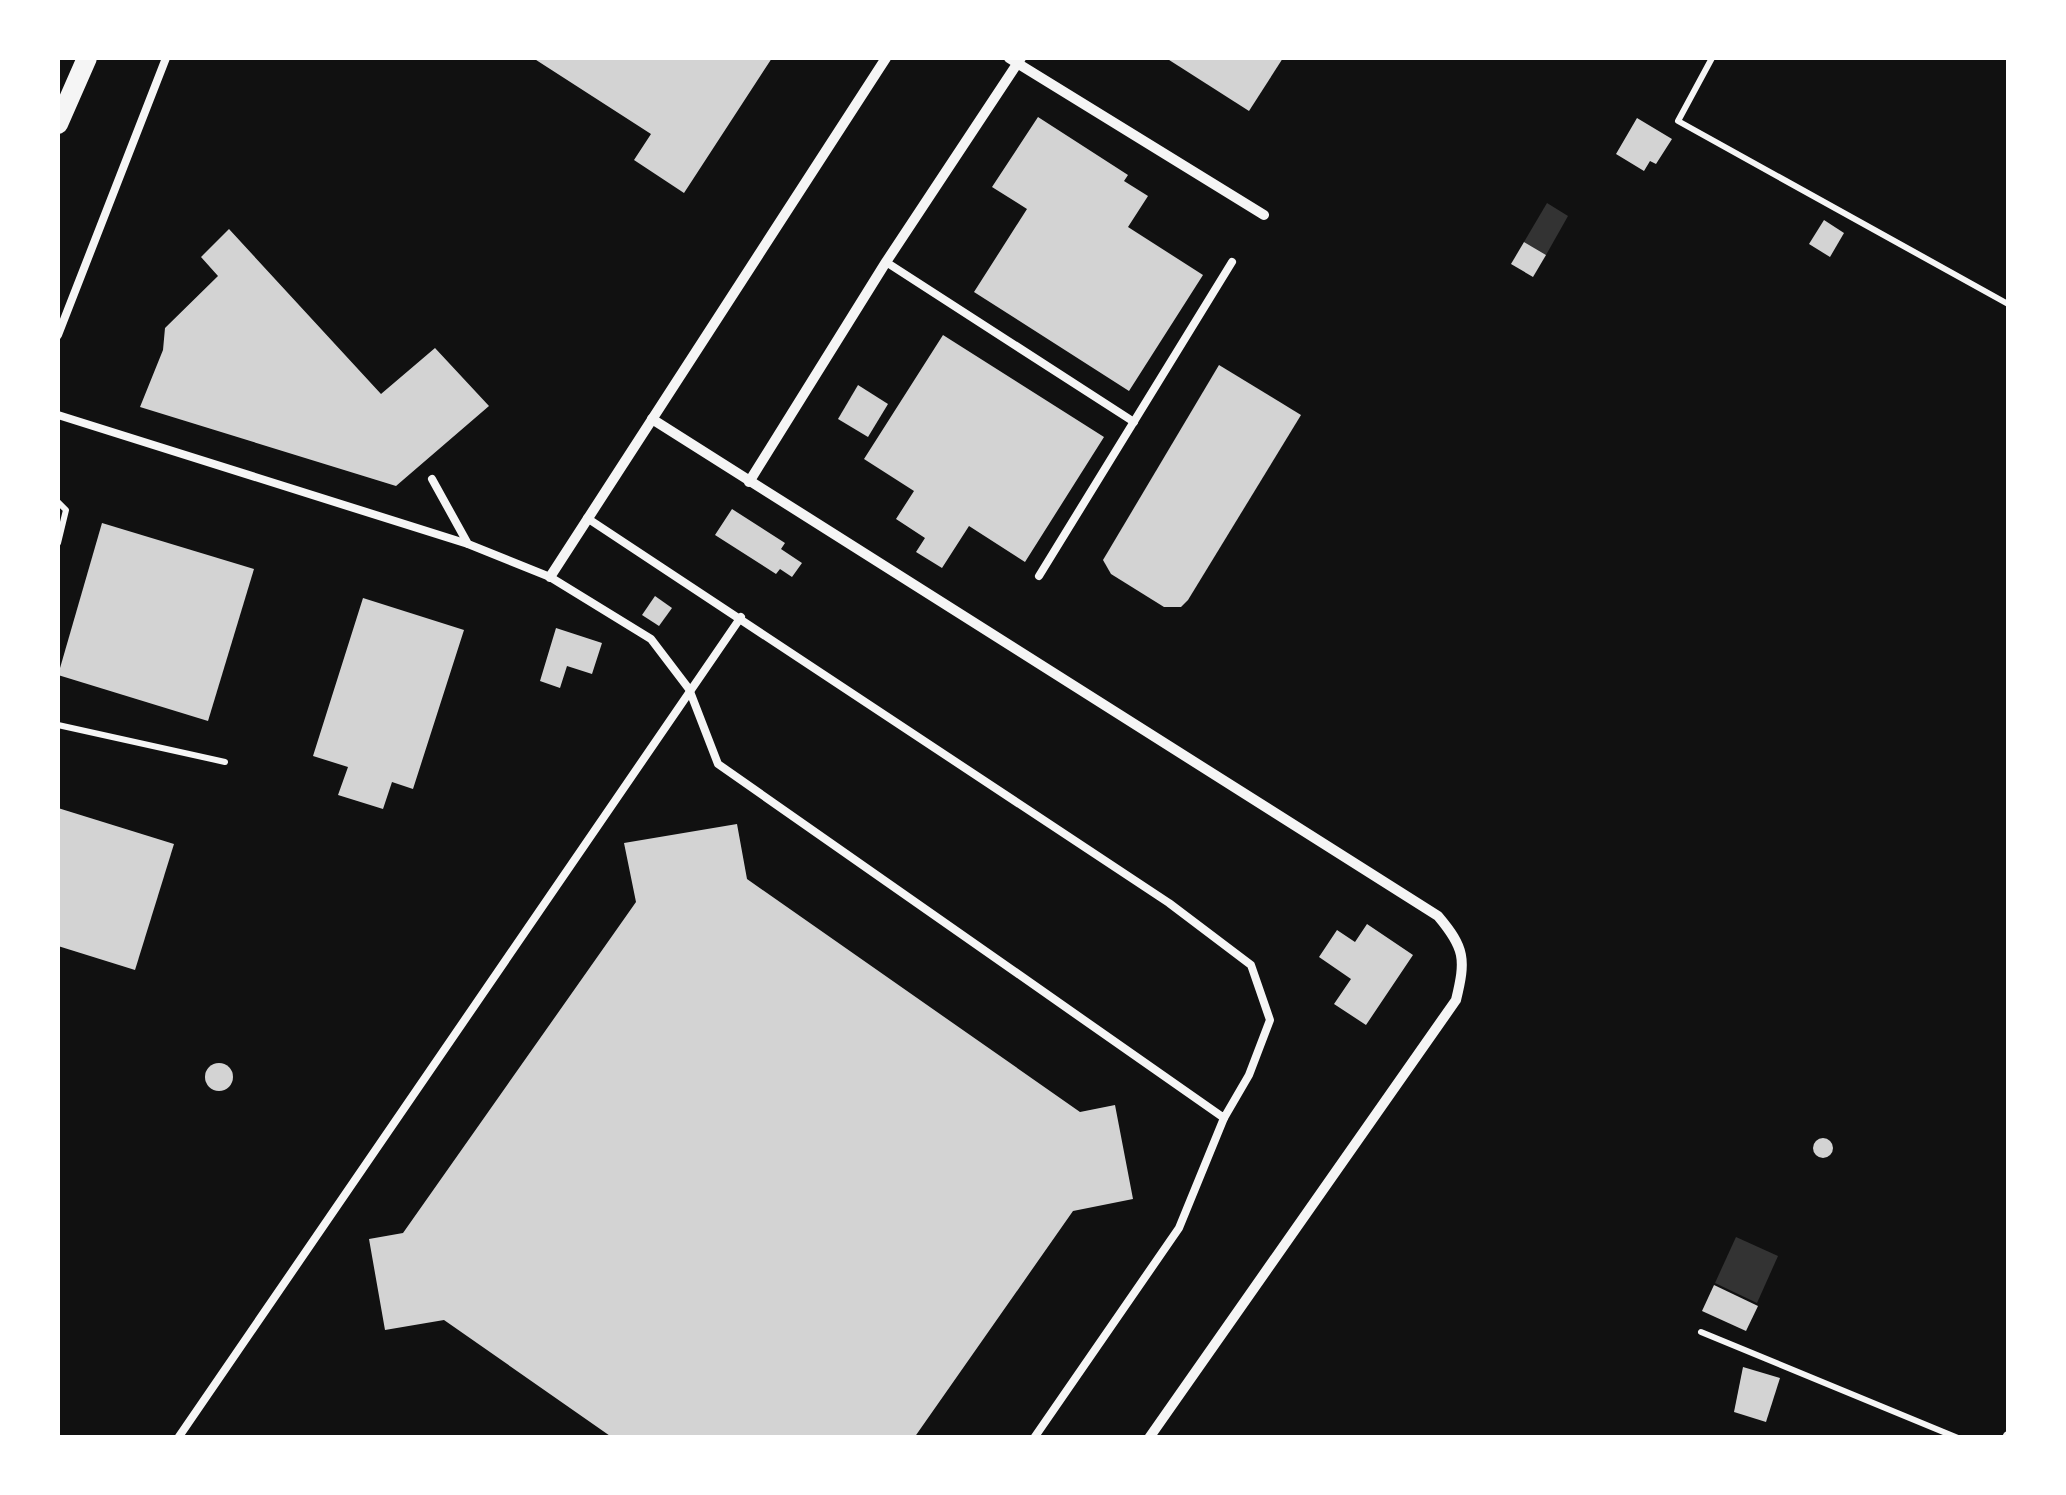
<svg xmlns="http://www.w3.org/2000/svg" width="2066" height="1495" viewBox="0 0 2066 1495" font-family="'Crimson Pro',serif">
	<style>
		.water { fill: #333 }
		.building { fill: #d3d3d3 }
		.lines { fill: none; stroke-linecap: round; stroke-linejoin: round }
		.path { stroke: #f5f5f5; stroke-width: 6 }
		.service { stroke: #f5f5f5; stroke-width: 8 }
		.minor { stroke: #f5f5f5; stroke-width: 10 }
		.secondary { stroke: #f5f5f5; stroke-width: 20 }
	</style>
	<rect width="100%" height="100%" fill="#111"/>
	<g class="water">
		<polygon points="1547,203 1568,216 1546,255 1524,242"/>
		<polygon points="1736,1237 1778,1256 1757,1303 1715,1283"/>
	</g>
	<g class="building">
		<polygon points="533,58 772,58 684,193 634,160 651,134"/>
		<polygon points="1166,58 1283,58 1249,111"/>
		<polygon points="1038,117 1128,175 1124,181 1148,196 1128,227 1203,275 1129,391 974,292 1027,209 992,187"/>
		<polygon points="1637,118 1672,139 1656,164 1650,161 1644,171 1616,154"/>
		<polygon points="1824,220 1844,233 1830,257 1809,244"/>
		<polygon points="229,229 381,394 435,348 489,406 396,486 140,407 163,350 165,328 218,276 201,257"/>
		<polygon points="1524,242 1546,255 1533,277 1511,264"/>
		<polygon points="943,335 1104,437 1025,562 969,526 942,568 916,552 925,538 896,519 914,491 864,459"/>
		<polygon points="1219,365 1301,415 1188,600 1181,607 1164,607 1111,574 1103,560"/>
		<polygon points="858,385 888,404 868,437 838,419"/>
		<polygon points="732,509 785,543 781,549 802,563 792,577 780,569 776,574 715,535"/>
		<polygon points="102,523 254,569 208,721 58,675"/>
		<polygon points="655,596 672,608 659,626 642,615"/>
		<polygon points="363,598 464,630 413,789 392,782 383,809 338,795 348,767 313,756"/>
		<polygon points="556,628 602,643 592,674 567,666 560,688 540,681"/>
		<polygon points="58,808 174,844 135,970 58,946"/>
		<polygon points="737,824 747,879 1080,1112 1115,1105 1133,1199 1073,1211 914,1438 613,1438 444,1320 385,1330 369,1239 403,1233 636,902 624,843"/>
		<polygon points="1367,924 1413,955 1366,1025 1334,1004 1351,979 1319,957 1337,930 1355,942"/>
		<circle cx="219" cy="1077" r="14"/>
		<circle cx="1823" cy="1148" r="10"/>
		<polygon points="1714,1285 1758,1306 1746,1331 1702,1311"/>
		<polygon points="1743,1367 1780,1378 1766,1422 1734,1412"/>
	</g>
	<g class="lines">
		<g class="path">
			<polyline points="1712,58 1678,121 2008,304"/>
			<polyline points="58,502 66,510 58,543"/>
			<polyline points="58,725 225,762"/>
			<polyline points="1701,1332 1958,1438"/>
		</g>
		<g class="service">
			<polyline points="886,262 1134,422"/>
			<polyline points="58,335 166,58"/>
			<polyline points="58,415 468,544"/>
			<polyline points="432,479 468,544 550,577 651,639 689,689 718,764 1224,1118 1249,1075 1270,1020 1251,965 1169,903 587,518"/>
			<polyline points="1039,576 1232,262"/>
			<polyline points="178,1438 741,617"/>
			<polyline points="1034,1438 1179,1228 1224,1118"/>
		</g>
		<g class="minor">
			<polyline points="1009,58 1264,215"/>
			<path d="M652,419L1438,916C1465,948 1466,959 1456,1000L1149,1438"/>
			<polyline points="749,482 886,262 1021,58"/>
			<polyline points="550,577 886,58"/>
			<polyline points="2007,1438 2008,1436"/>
		</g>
		<polyline class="secondary" points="58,124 87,58"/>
	</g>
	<rect width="2066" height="1495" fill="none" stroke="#ffffff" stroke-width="120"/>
</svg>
